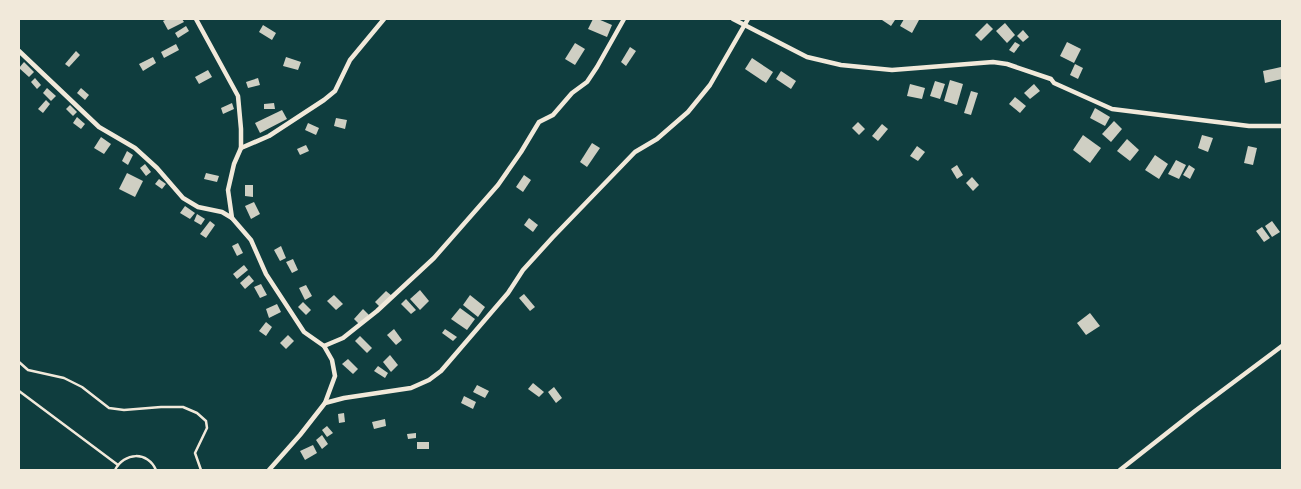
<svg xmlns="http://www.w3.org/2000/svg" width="1301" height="489" viewBox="0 0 1301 489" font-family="'Golos Text',sans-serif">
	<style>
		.building { fill: #cfcfc3 }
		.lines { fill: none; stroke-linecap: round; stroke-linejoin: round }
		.service { stroke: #f1e9da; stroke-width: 2.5 }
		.minor { stroke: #f1e9da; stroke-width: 4.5 }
	</style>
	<rect width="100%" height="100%" fill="#0f3d3e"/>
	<g class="building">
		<polygon points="167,19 182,19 184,22 168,30 163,21"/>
		<polygon points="593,19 598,19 612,25 607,37 588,29"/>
		<polygon points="882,19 893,19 895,20 891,26 882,20"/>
		<polygon points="904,19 919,20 912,33 900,26"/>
		<polygon points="987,23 993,29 981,41 975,35"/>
		<polygon points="1005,23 1015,35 1007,43 996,31"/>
		<polygon points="263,25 276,33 272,40 259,32"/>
		<polygon points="186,26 189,31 178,38 175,33"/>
		<polygon points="1023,30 1029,37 1023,42 1017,36"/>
		<polygon points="1015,42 1020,45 1014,53 1009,50"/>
		<polygon points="1067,42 1081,49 1074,63 1060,56"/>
		<polygon points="575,43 585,49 575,65 565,59"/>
		<polygon points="176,44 179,50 164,58 161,52"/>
		<polygon points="630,47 636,51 626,66 621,62"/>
		<polygon points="76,51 80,55 69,67 65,64"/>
		<polygon points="153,57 156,63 143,71 139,64"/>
		<polygon points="286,57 301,62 298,70 283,66"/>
		<polygon points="752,58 773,72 766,83 745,69"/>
		<polygon points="24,62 34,72 29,77 19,68"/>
		<polygon points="1075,64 1083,68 1078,79 1070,75"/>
		<polygon points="1281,67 1282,79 1265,83 1263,71"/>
		<polygon points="208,70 212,77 199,84 195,77"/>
		<polygon points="781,71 796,81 791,89 776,79"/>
		<polygon points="35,78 41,85 37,89 31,82"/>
		<polygon points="258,78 260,85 248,88 246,82"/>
		<polygon points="950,80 963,84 957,105 944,101"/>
		<polygon points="935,81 945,84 940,99 930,96"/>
		<polygon points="910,84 925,88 922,99 907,96"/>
		<polygon points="1034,84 1040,91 1030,99 1024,93"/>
		<polygon points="47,88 56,96 51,101 43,93"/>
		<polygon points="81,88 89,95 85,100 77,93"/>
		<polygon points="971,91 978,93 971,115 964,113"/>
		<polygon points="1015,97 1026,106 1020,113 1009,104"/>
		<polygon points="46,100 50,104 43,113 38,109"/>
		<polygon points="232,103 234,109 223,114 221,108"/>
		<polygon points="274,103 275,109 264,109 264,104"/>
		<polygon points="70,105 77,112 73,116 66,109"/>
		<polygon points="1095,108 1110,117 1105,126 1090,118"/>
		<polygon points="282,110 287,119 260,133 255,123"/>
		<polygon points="77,117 85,124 81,129 73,123"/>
		<polygon points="336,118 347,120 345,129 334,126"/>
		<polygon points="1114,121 1122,129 1111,142 1102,134"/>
		<polygon points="858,122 865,129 859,135 852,128"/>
		<polygon points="308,123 319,128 316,135 305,130"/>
		<polygon points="882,124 888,129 878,141 872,136"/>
		<polygon points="1083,135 1101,148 1090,163 1073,150"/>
		<polygon points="1202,135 1213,138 1208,152 1198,148"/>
		<polygon points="101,137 111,144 104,154 94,148"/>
		<polygon points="1127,139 1139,150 1130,161 1117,151"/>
		<polygon points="592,143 600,148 587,167 580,162"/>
		<polygon points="306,145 309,151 300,155 297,149"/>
		<polygon points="917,146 925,152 918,161 910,156"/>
		<polygon points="1248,146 1257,148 1253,165 1244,163"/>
		<polygon points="127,151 133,155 128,165 122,161"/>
		<polygon points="1155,155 1168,164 1159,179 1145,170"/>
		<polygon points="1176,160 1186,165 1179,179 1168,174"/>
		<polygon points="145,164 151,172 146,176 140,168"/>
		<polygon points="957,165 963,175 957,179 951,169"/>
		<polygon points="1189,165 1195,169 1190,179 1183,175"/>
		<polygon points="127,173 143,181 135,197 119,189"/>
		<polygon points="206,173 219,176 217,182 204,179"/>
		<polygon points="524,175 531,180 523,192 516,187"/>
		<polygon points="972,177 979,185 973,191 966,183"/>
		<polygon points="159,179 166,184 162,189 155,184"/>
		<polygon points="245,185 253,185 253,197 245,196"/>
		<polygon points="254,202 260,214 251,219 245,206"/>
		<polygon points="185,206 195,213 190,219 180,213"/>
		<polygon points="197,214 205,219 201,225 194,221"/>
		<polygon points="529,218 538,225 533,232 524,225"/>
		<polygon points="210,221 215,225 206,238 200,234"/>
		<polygon points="1272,221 1280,232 1272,237 1265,226"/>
		<polygon points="1262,227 1270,238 1264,242 1256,231"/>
		<polygon points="238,243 243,253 237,256 232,246"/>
		<polygon points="281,246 286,258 280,261 274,250"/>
		<polygon points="293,259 298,270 292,273 286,262"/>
		<polygon points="244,265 248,270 237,279 233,274"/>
		<polygon points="249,275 254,281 245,289 240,283"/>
		<polygon points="261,284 267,295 260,298 254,287"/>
		<polygon points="306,285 312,296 305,300 299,288"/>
		<polygon points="420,290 429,301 420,310 410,299"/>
		<polygon points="386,291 392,296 380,307 375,302"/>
		<polygon points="524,294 535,307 530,311 519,298"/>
		<polygon points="334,295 343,304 336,310 327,301"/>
		<polygon points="470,295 485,307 478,317 463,305"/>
		<polygon points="406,299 416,310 411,314 401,304"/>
		<polygon points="303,302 311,310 306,315 298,307"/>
		<polygon points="277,304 281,312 269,318 266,309"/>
		<polygon points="460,308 475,319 467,330 451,319"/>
		<polygon points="363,309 369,315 360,325 354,319"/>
		<polygon points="1090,313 1100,326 1086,335 1077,323"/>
		<polygon points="266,322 272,327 266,336 259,331"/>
		<polygon points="394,329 402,340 396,345 387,335"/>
		<polygon points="445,329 457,337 453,341 442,333"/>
		<polygon points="288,335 294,341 286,349 280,343"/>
		<polygon points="360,336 372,348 367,353 355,341"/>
		<polygon points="390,355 398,365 391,372 383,362"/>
		<polygon points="348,359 358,369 353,374 342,364"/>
		<polygon points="378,366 388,373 385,378 374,371"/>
		<polygon points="533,383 544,392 539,397 528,389"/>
		<polygon points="477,385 489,391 485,398 473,392"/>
		<polygon points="554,387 562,398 556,403 548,392"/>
		<polygon points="464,396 476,402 473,409 461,403"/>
		<polygon points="344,413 345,422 339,423 338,414"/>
		<polygon points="385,419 386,426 374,429 372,422"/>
		<polygon points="327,426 333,433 327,437 322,430"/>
		<polygon points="416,433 416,438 408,439 407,434"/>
		<polygon points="322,435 328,444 322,449 316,440"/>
		<rect x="417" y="442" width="12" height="7"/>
		<polygon points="313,445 317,453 305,460 300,451"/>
	</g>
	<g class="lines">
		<g class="service">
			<polyline points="19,362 28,370 64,378 82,387 109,408 124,410 161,407 183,407 197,413 206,421 207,428 195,453 201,470"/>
			<polyline points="19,391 118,465"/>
			<path d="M115,470C124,452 148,451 156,470"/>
		</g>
		<g class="minor">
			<polyline points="196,19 238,96 241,129 241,148 234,164 228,190 232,218 251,240 266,274 304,332 324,346 332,360 335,376 325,403 300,435 269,470"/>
			<polyline points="733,19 807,57 841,65 892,70 993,62 1007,64 1051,79 1054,83 1112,109 1249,126 1282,126"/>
			<polyline points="19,51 99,127 135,148 157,168 183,198 198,207 222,212 232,218"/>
			<polyline points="241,148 269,136 324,100 335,91 350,60 384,19"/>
			<polyline points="324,346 343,338 377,311 434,258 498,185 521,152 539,122 553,115 572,93 587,82 597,67 624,19"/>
			<polyline points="325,403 344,398 411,388 429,380 441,371 508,293 523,270 553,237 635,152 657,139 688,112 710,85 748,19"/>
			<polyline points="1120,470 1195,411 1282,346"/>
		</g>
	</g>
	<rect width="1301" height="489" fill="none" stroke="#f1e9da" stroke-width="40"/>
</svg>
